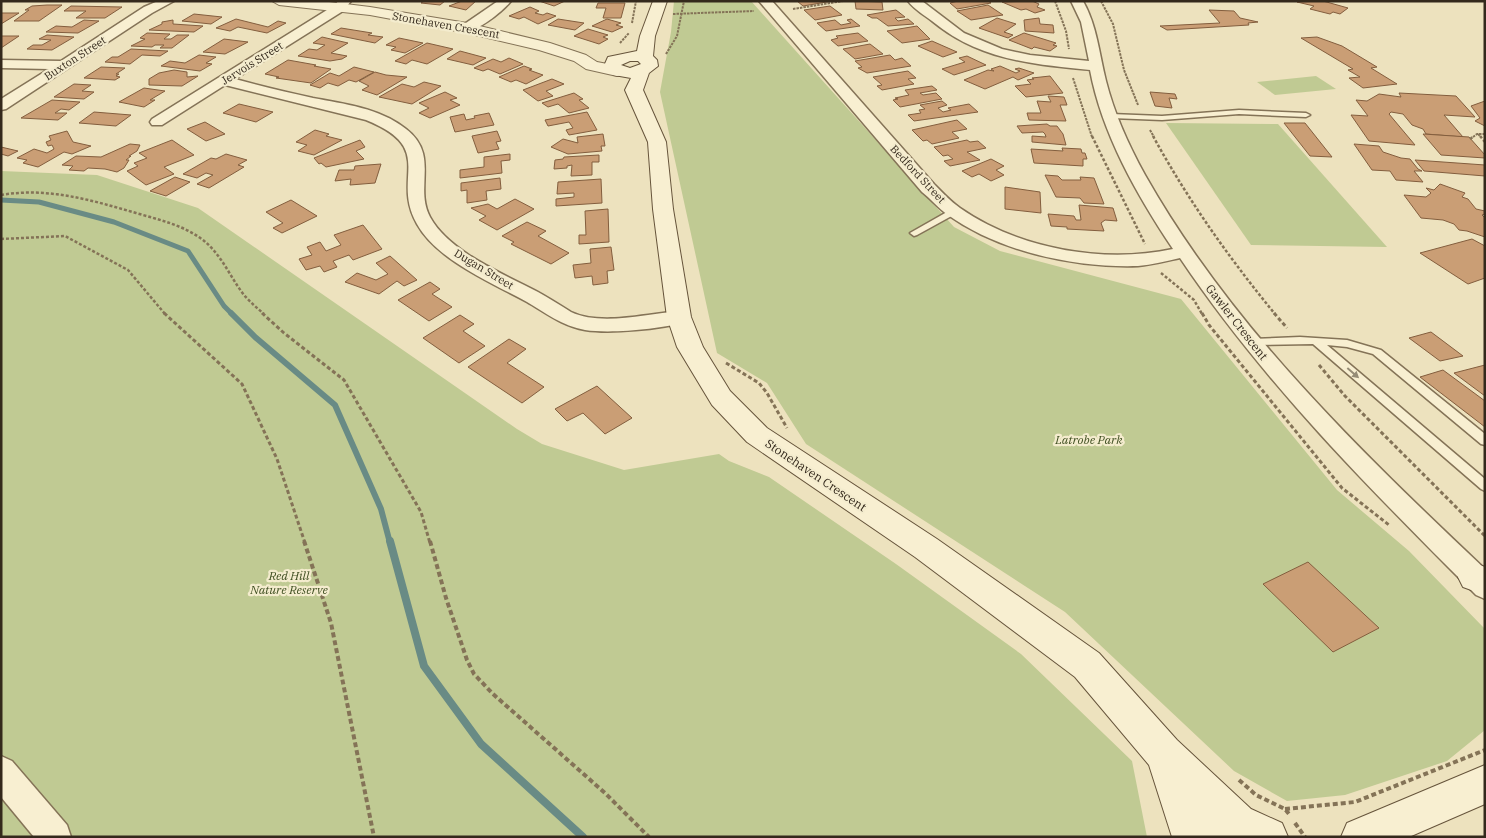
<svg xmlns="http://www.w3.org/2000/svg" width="1486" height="838" viewBox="0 0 1486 838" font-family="'IBM Plex Serif',serif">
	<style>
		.green { fill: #c0ca93 }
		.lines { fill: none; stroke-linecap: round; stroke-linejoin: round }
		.stream-far2 { stroke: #698b85; stroke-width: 5 }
		.stream-far1 { stroke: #698b85; stroke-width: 6 }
		.stream { stroke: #698b85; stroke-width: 8 }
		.building { fill: #ca9e75; stroke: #835e3e }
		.service-casing { stroke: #847357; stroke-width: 3 }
		.minor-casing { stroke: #847357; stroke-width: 3 }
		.tertiary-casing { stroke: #847357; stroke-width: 2 }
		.secondary-casing { stroke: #66543b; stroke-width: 2 }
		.path-far3 { stroke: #847357; stroke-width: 2; stroke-dasharray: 2.5 1; stroke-linecap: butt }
		.path-far2 { stroke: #847357; stroke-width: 2.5; stroke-dasharray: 3 2; stroke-linecap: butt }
		.path-far1 { stroke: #847357; stroke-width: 3; stroke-dasharray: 4 2.5; stroke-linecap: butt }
		.path { stroke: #847357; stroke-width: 4; stroke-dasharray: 5 3; stroke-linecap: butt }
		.service { fill: #f8efd1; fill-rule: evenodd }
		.minor { fill: #f8efd1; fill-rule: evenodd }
		.tertiary { fill: #f8efd1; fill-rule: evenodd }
		.secondary { fill: #f8efd1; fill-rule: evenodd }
		.oneway { fill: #968c76 }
		.labels { text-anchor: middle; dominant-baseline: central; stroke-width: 4.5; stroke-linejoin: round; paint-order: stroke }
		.far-street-label { font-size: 11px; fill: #34291c; stroke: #f4ecce }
		.street-label { font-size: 12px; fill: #34291c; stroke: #f4ecce }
		.park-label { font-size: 12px; font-style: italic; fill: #415023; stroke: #f4ecce }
	</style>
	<rect width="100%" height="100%" fill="#ede2be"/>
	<g class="green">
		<polygon points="674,1 751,1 954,227 1000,251 1181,299 1337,490 1409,551 1485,629 1485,730 1447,761 1345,795 1287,801 1234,771 1065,612 806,444 767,383 717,353 660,92 671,32"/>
		<polygon points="1316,76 1336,89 1275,95 1257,82"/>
		<polygon points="1166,123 1278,124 1387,247 1251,245"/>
		<polygon points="1,171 97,175 198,208 517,429 542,444 624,470 719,454 729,461 769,477 896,564 1021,654 1132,761 1147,837 1,837"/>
	</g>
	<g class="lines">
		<polyline class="stream-far2" points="1,200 39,202 114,222 188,251 224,306 232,314"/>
		<polyline class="stream-far1" points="231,313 255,337 335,405 381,509 390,543"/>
		<polyline class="stream" points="390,541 424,666 481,744 583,837"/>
	</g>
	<g class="building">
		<polygon points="424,1 445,1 440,5 421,3"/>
		<polygon points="462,1 476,1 466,10 449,6"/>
		<polygon points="539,1 565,1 554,6"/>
		<polygon points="797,1 833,1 803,6"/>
		<polygon points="855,1 882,2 883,10 856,9"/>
		<polygon points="958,1 988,1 991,3 957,9 950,3"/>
		<polygon points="1032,1 1039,4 1037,7 1045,10 1035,13 1026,9 1021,10 1002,2"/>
		<polygon points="1323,1 1348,8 1340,14 1333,12 1330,14 1310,9 1314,6 1297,2"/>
		<polygon points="598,3 625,3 621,18 603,18 606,8 596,8"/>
		<polygon points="47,5 62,5 39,21 14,21 29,10 25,10 32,6"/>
		<polygon points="988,5 1003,15 971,20 957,11"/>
		<polygon points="71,6 122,7 105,18 76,18 86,11 64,11"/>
		<polygon points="830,6 842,15 815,20 804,10"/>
		<polygon points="530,7 539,11 535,13 543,15 547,13 556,16 538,24 524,17 519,19 509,16"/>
		<polygon points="896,10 905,17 895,18 898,21 908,19 914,24 888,26 877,18 872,18 867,15"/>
		<polygon points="1209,10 1234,11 1240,18 1258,22 1248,23 1249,25 1167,30 1160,26 1220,23"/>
		<polygon points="1,13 19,13 1,24"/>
		<polygon points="194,14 222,17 211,24 182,21"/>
		<polygon points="997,18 1016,24 1004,32 1013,35 1008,38 979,28"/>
		<polygon points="1039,18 1040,24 1053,25 1054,33 1025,31 1024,20"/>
		<polygon points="236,19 268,27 278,21 286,23 267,33 238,27 230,31 216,28"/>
		<polygon points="558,19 584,23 575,30 548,25"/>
		<polygon points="607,19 621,23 616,25 623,27 612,32 592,26"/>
		<polygon points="851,19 860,26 826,31 817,23 835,20 841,25 851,23 847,20"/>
		<polygon points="84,20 99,21 78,33 46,32 56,26 72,27"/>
		<polygon points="173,20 173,24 203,26 194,32 149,30 162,24 162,22"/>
		<polygon points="917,26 930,39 902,43 887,31"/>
		<polygon points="341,28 372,33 368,35 383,37 375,43 331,34"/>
		<polygon points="588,29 608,35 603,37 608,39 599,44 574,36"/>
		<polygon points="147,33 170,34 164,39 171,39 177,35 189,35 172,48 160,48 164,45 155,45 152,47 131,46 145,39 140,38"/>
		<polygon points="858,33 868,41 838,46 831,40 838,38 836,36"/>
		<polygon points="1024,33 1056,43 1053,45 1057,46 1050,51 1034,47 1032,49 1009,40"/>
		<polygon points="47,35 74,37 52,50 27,49 33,45 42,45 51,40 39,39"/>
		<polygon points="1,36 19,36 1,48"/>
		<polygon points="322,37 348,43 331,53 347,56 342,59 330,61 298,56 309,49 317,50 325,45 313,43"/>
		<polygon points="1317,37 1342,46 1377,67 1371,68 1397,84 1363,88 1349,78 1360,77 1348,70 1353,69 1301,38"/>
		<polygon points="399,38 423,43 405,53 391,50 396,47 386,45"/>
		<polygon points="224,39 248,42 225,54 203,52"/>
		<polygon points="932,41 957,52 943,57 918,46"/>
		<polygon points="427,43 453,49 427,64 412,60 406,64 395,61"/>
		<polygon points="870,44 883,54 855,59 843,49"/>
		<polygon points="131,49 168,51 160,56 142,55 130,64 105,62 112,57 118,57"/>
		<polygon points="460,51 486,58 473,65 447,59"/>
		<polygon points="199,55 216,57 206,63 212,64 200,71 161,66 170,61 185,63"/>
		<polygon points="890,55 895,60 902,58 911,66 867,73 858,68 862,67 855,61"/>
		<polygon points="967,56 986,65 954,75 942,69 965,62 959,58"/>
		<polygon points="509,58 523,64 500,74 488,69 483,71 474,68 493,59 501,62"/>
		<polygon points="288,60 316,65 314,66 331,69 311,83 276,78 279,77 265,74"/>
		<polygon points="524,66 532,69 529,70 543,75 526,84 516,80 511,82 499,77"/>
		<polygon points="1000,66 1016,73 1020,71 1015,69 1019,68 1034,73 1018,80 1013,77 985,89 964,80 988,70 994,71 991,69"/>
		<polygon points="101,67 125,68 116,74 119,74 116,76 120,77 115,80 84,78"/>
		<polygon points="354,67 374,72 356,82 349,80 338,86 328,83 320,88 310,85 330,73 339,76"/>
		<polygon points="174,70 187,72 187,77 198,76 182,86 149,85 149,79 159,73"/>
		<polygon points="908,71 916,78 908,79 914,84 882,90 877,86 882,85 873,77"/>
		<polygon points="375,72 386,75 407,77 377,95 362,90 369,86 359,81"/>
		<polygon points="1050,76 1063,93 1026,97 1015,86 1031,84 1027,80 1034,79 1032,78"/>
		<polygon points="552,79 564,84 546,91 553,96 538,101 523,90"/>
		<polygon points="424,82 441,86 412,104 379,97 402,84 414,87"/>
		<polygon points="74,84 91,85 82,91 94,92 84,99 54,97"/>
		<polygon points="932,86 937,90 920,93 923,95 936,93 942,99 900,107 893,100 898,99 895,98 909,95 905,90"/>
		<polygon points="144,88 165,91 150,100 155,100 144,107 119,102"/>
		<polygon points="445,92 457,98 450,100 460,105 430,118 419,113 429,108 419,103"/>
		<polygon points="1150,92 1175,94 1177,99 1169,98 1172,108 1155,106"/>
		<polygon points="574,93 583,99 579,100 589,108 569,113 558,104 548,107 542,103"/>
		<polygon points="1399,93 1456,96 1475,117 1444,115 1463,137 1426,134 1423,129 1412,125 1403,114 1391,112 1389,114 1415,145 1369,141 1351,115 1368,116 1356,100 1367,101 1379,94 1401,97"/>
		<polygon points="1048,96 1064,97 1067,105 1060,105 1066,121 1029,120 1027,113 1041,113 1037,101 1051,102"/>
		<polygon points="52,100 80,102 69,110 61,109 55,113 67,113 58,120 21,118"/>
		<polygon points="942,101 947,105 938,108 943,112 951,110 948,108 969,104 978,112 914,121 908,115 921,113 919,110 925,109 920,105"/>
		<polygon points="1485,101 1485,126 1475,121 1480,118 1471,106"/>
		<polygon points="239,104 273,112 256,122 223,113"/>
		<polygon points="94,112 131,115 116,126 79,123"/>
		<polygon points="587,112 597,130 569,135 566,130 573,128 569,122 548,126 545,120"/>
		<polygon points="489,113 494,125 455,132 450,117 464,114 466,120 475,118 474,116"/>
		<polygon points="957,120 967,129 952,132 959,138 932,144 927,140 923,141 912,130"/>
		<polygon points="205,122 225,134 206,141 187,129"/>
		<polygon points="1284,123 1305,123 1332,157 1310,156"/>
		<polygon points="1047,124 1050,126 1057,126 1063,134 1066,145 1032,142 1032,136 1046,137 1045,134 1043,132 1022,133 1017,126"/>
		<polygon points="315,130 329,134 326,136 342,140 314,155 298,151 307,145 296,142"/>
		<polygon points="67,131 73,142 91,146 72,154 64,152 38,167 23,163 27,160 17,158 34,149 47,153 54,149 52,145 48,146 46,142 51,140 49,136"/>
		<polygon points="497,131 501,141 496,142 499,149 478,153 472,136"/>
		<polygon points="603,134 605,146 601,146 602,151 568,154 551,147 563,139 578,143 577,137"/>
		<polygon points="1423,134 1469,137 1485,155 1485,158 1441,155"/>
		<polygon points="172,140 194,155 164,167 174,174 146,185 127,171 138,166 134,163 147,158 139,153"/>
		<polygon points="360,140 365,147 356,151 364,159 326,167 321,163 319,164 314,158"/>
		<polygon points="967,140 970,142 978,141 986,148 967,152 980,160 950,166 944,161 953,159 948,155 943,156 934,147"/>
		<polygon points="130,144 140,145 137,151 129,156 131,156 126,160 129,160 124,168 117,172 105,169 88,168 84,171 69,170 73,166 62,165 76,156 101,157"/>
		<polygon points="1354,144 1379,146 1383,152 1401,158 1410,159 1418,169 1422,171 1414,171 1423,182 1396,180 1390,171 1372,170"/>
		<polygon points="1,147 18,151 8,156 1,154"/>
		<polygon points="1062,148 1081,149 1082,153 1085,153 1087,159 1083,159 1083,166 1034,163 1031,149 1063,151"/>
		<polygon points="226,154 247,160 238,165 244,167 209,188 197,184 213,175 206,173 197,178 183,174 211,158 216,159"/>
		<polygon points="510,154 510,160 501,161 502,173 460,178 460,170 484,167 484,157"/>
		<polygon points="599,155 599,162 592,162 592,175 571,176 572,165 567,166 567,168 554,169 555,160 563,159 564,157"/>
		<polygon points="991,159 1004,166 996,170 1004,175 991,181 979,174 972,177 962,171"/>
		<polygon points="1415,160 1485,165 1485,176 1424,171"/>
		<polygon points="381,164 375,183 350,185 351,179 335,181 339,170 354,170 355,166"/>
		<polygon points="1045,175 1058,176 1062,180 1081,180 1080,177 1094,178 1104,204 1084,203 1080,198 1056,197"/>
		<polygon points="175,177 190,182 166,196 150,191"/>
		<polygon points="500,178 501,189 486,191 487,200 467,203 467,190 461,191 461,183"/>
		<polygon points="601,179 602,203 556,206 556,199 574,197 574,193 557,194 558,182"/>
		<polygon points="1440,184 1465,193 1462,197 1468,199 1476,209 1485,211 1485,214 1482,215 1485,218 1485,237 1467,231 1459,230 1454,224 1443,220 1421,218 1404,195 1426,197 1431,193 1426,188 1434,190"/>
		<polygon points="1005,187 1040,192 1041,213 1005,209"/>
		<polygon points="515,199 534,209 497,230 479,220 486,216 471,208 488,204 497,209"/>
		<polygon points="291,200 317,216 282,233 273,228 283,223 266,212"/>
		<polygon points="1079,205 1113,208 1117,221 1105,220 1101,223 1104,231 1067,229 1067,227 1051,226 1048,214 1074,216 1076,220 1081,220"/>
		<polygon points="608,209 609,242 579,244 579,235 586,235 585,211"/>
		<polygon points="527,222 546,231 538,236 569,253 551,264 511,244 514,242 502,236"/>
		<polygon points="363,225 382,249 353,260 349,255 333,261 337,267 324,272 320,266 306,270 299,259 312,255 307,247 320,242 326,251 341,245 334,235"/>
		<polygon points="1472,239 1485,246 1485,278 1468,284 1420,253"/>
		<polygon points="611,247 614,270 607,271 608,283 593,285 592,276 575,278 573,265 591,263 590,249"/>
		<polygon points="390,256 417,280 404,286 397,281 379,294 345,282 357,273 376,280 388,274 376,263"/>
		<polygon points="430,282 440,289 432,294 452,307 429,321 398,300"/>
		<polygon points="460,315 474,324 463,331 485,346 459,363 423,338"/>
		<polygon points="1431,332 1463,356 1440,361 1409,338"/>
		<polygon points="509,339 526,349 507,363 544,387 522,403 468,367"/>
		<polygon points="1485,365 1485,396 1454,373"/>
		<polygon points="1443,370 1485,401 1485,427 1420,377"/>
		<polygon points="597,386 632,418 605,434 583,413 567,421 555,409"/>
		<polygon points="1308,562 1379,628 1333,652 1263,584"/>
	</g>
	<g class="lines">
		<defs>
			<g id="service">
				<polygon points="1239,110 1306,113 1310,115 1306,117 1239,114 1162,120 1111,118 1107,116 1111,114 1162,116"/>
				<polygon points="954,208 958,211 957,213 917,235 914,236 910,233"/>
				<polygon points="1300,337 1347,340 1381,350 1485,434 1485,445 1481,444 1373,354 1347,347 1327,345 1485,479 1485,491 1481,489 1313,344 1252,345 1247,342 1252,339"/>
			</g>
			<g id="minor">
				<polygon points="158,1 174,1 152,13 6,109 1,110 1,99 49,69 1,68 1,60 61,61 144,7"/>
				<path d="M338,1H351L343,11L235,79C261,86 286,92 313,98C344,104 380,108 406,129C440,155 414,187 430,217C449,252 504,274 538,292C549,298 560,305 571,312C600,326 647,314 679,311L686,312L689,317L686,322C660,329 611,334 585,330C562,326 546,313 527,302C492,283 437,260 417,224C390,177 438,149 366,120L225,85L162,125H152L150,122L152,119L335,5Z"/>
				<path d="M498,1H511C503,11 475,34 463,31L461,28L463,25Z"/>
				<path d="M759,1H772L934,184C942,192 950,201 960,208C1019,249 1103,264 1173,249C1137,195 1102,134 1090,70C1031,64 979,60 932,21C924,15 914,9 908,1H922L964,33L1002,49L1030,55L1089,61L1081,22L1071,1H1083C1097,26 1099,53 1106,81C1114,113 1129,146 1145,175C1231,327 1359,450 1485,569V599L1476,595C1370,489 1264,383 1180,258C1166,261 1152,265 1138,266C1075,268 1000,252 948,215C938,208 931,199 922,192Z"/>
				<polygon points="1,756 12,761 67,825 71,837 34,837 1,797"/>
			</g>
			<polygon id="tertiary" points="272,1 321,1 370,7 467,23 550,43 586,55 597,62 623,67 625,71 623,75 617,76 586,69 574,61 539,50 467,33 370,15 279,5"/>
			<g id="secondary">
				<path d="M653,1H667L655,36L653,56L657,60L658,66L649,73L643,90L666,142L673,209L691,317L703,347L730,391L767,428L937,539L1099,653L1177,740L1251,809L1282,823L1288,837H1172L1149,765L1075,677L915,557L747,442L712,405L677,347L667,317L653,209L648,142L625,90L631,78L614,75L604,66L608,57L637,51L640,36ZM630,61H638L641,64L630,68L621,65Z"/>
				<polygon points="1474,563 1485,567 1485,595 1463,587 1458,577 1463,567"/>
				<polygon points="1485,765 1485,804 1409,837 1341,837 1347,823"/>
			</g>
		</defs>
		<use href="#service" class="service-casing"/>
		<use href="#minor" class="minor-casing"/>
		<use href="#tertiary" class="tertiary-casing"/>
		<use href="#secondary" class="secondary-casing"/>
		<g class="path-far3">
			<polyline points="1055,1 1066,31 1069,49"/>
			<polyline points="1101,1 1113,24 1124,70 1138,105"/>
			<polyline points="793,9 843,1"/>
			<polyline points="673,14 754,11"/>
			<polyline points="632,23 636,1"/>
			<polyline points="620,43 629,33"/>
			<polyline points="666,54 677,36 684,1"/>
			<polyline points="1073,78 1092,137"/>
			<polyline points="1150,130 1154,137"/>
			<polyline points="1478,134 1481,137"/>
			<polyline points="1473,137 1477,134 1485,134"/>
		</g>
		<g class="path-far2">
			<polyline points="1092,136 1145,244"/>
			<path d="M1153,136C1188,200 1229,258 1275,314"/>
			<polyline points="1480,136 1485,142"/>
			<polyline points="1470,139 1474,136"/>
			<path d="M1,195C48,187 91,200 136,213C160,220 183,225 203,240C222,255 230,277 244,295C250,302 257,308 264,314"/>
			<polyline points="1,239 65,236 128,270 165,314"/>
			<polyline points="1161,273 1194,300 1202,314"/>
		</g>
		<g class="path-far1">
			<polyline points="164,313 242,384 277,459 305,543"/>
			<polyline points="262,313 284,333 344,380 421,512 430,543"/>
			<polyline points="1202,313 1209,325 1342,488 1389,525"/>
			<polyline points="1274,313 1287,328"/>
			<polyline points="726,363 759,383 767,393 787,428"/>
			<polyline points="1319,365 1345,396 1485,536"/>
		</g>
		<g class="path">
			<polyline points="304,541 331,623 374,837"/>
			<polyline points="430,541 446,598 467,660 474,674 493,694 605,793 649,837"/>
			<polyline points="1239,780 1256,795 1285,809 1289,814"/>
			<polyline points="1285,809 1355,802 1485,750"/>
			<polyline points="1295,823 1305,837"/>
		</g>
		<use href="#service" class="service"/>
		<use href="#minor" class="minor"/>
		<use href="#tertiary" class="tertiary"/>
		<use href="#secondary" class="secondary"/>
	</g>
	<defs><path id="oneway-solid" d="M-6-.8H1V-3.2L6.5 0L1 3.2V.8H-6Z" transform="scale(1.25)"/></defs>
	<use class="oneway" href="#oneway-solid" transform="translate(1353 373) rotate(41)"/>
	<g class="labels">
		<g class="far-street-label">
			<text transform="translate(446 25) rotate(10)">Stonehaven Crescent</text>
			<text transform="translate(75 58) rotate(-33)">Buxton Street</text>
			<text transform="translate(252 63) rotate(-32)">Jervois Street</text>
			<text transform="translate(918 174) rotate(47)">Bedford Street</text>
			<text transform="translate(484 269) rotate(31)">Dugan Street</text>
		</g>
		<g class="street-label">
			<text transform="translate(1237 322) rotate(52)">Gawler Crescent</text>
			<text transform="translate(816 475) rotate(34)">Stonehaven Crescent</text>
		</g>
		<g class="park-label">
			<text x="1089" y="439">Latrobe Park</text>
			<text x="289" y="575">Red Hill<tspan x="289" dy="14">Nature Reserve</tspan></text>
		</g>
	</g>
	<rect width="1486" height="838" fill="none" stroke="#34291c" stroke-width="5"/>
</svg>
